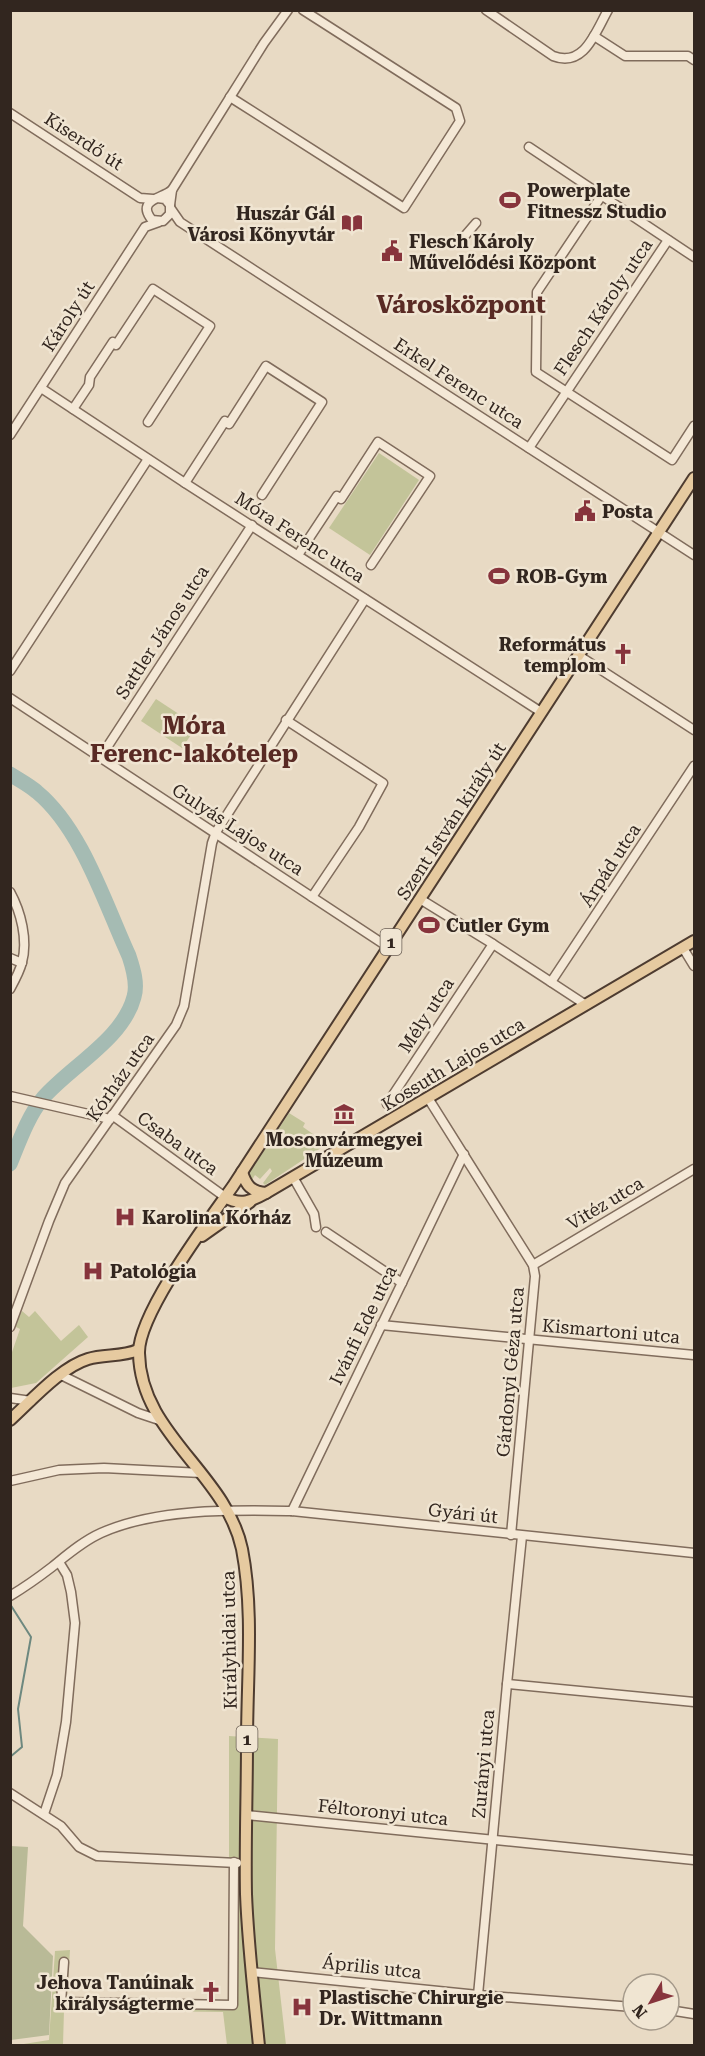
<svg xmlns="http://www.w3.org/2000/svg" width="705" height="2056" viewBox="0 0 705 2056" font-family="'Roboto Serif',serif">
	<style>
		.green { fill: #c3c499 }
		.cemetery { fill: #b9ba97 }
		.lines { fill: none; stroke-linecap: round; stroke-linejoin: round }
		.stream { stroke: #6d887f; stroke-width: 2 }
		.river { stroke: #a5bbb3; stroke-width: 15 }
		.minor-casing { stroke: #806c5c; stroke-width: 11 }
		.major-casing { stroke: #4e3c30; stroke-width: 14 }
		.minor { stroke: #f4e8d6; stroke-width: 8 }
		.major { stroke: #e6caa0; stroke-width: 10 }
		.labels { text-anchor: middle; dominant-baseline: central; stroke-width: 5; stroke-linejoin: round; paint-order: stroke }
		.shield { fill: #f0e5d2; stroke: #6b5f55; stroke-width: 1.5 }
		.shield-label { font-size: 16px; font-weight: bold; fill: #32261f }
		.street-label { font-size: 18px; fill: #32261f; stroke: #f0e5d2 }
		.poi-label { font-size: 18px; font-weight: bold; fill: #32261f; stroke: #f0e5d2; text-anchor: start }
		.district-label { font-size: 24px; font-weight: bold; fill: #592a24; stroke: #f0e5d2 }
	</style>
	<rect width="100%" height="100%" fill="#e8dac4"/>
	<g class="green">
		<polygon points="379,453 419,480 370,555 329,528"/>
		<polygon points="156,699 197,726 182,748 141,721"/>
		<polygon points="289,1113 305,1123 303,1127 327,1144 265,1185 263,1183 272,1171 270,1168 260,1179 255,1175 250,1183 250,1172"/>
		<polygon points="22,1311 29,1317 35,1311 61,1341 79,1325 88,1337 36,1383 11,1388 11,1355 20,1329 14,1326"/>
		<polygon points="229,1736 278,1739 275,1949 286,2045 227,2045 223,2012 64,2010 63,2045 11,2046 49,2040 55,1951 70,1950 67,1998 229,2002"/>
	</g>
	<polygon class="cemetery" points="11,1846 28,1847 23,1926 53,1956 49,2035 11,2040"/>
	<g class="lines">
		<polyline class="stream" points="10,1604 31,1637 18,1709 22,1747 10,1757"/>
		<path class="river" d="M10,774C19,780 29,785 37,792C82,829 105,904 129,956C133,968 138,984 134,997C123,1039 71,1066 43,1098C28,1116 19,1142 10,1164"/>
		<defs>
			<g id="minor">
				<path d="M486,10L553,56C584,68 595,33 608,10"/>
				<polyline points="594,36 625,56 688,56 694,60"/>
				<polyline points="230,97 404,208 460,121 456,108 303,10"/>
				<polyline points="10,113 140,198 153,199"/>
				<polyline points="529,147 694,257"/>
				<polyline points="602,195 537,292 536,372 672,460 694,426"/>
				<path d="M157,198L165,199L170,205V214L163,221L152,220C136,200 161,199 172,190"/>
				<polyline points="170,205 172,190 264,43 288,10"/>
				<polyline points="171,209 180,222 694,555"/>
				<polyline points="463,238 476,223"/>
				<polyline points="41,388 185,483 541,712"/>
				<polyline points="73,409 89,385 90,377 113,342 116,345 153,289 210,326 148,422"/>
				<polyline points="10,435 145,227 159,222"/>
				<polyline points="529,448 668,240"/>
				<polyline points="185,483 225,421 229,424 266,366 322,402 262,495"/>
				<polyline points="298,555 337,496 341,499 378,442 430,476 371,565"/>
				<polyline points="578,655 694,730"/>
				<polyline points="10,671 148,459"/>
				<polyline points="10,698 388,947"/>
				<polyline points="286,720 383,783 359,827 312,897"/>
				<polyline points="100,758 252,525"/>
				<path d="M10,892C21,912 28,940 22,962C20,971 15,980 10,989"/>
				<polyline points="420,899 493,944 586,1005"/>
				<polyline points="683,948 694,966"/>
				<polyline points="10,958 22,963"/>
				<polyline points="551,982 694,766"/>
				<polyline points="10,1096 110,1119"/>
				<polyline points="428,1098 533,1265 535,1276 511,1535"/>
				<polyline points="387,1104 493,944"/>
				<polyline points="112,1115 225,1197"/>
				<polyline points="293,1177 314,1214 316,1227"/>
				<polyline points="326,1232 402,1283"/>
				<polyline points="533,1265 694,1169"/>
				<polyline points="381,1325 694,1355"/>
				<polyline points="10,1327 49,1221 65,1183 176,1025 184,1006 212,843 216,832 365,599"/>
				<polyline points="61,1375 138,1413 159,1420"/>
				<polyline points="10,1398 31,1401"/>
				<polyline points="10,1481 59,1470 104,1468 201,1473"/>
				<polyline points="292,1511 464,1154"/>
				<path d="M10,1596C25,1587 39,1577 52,1567C67,1555 83,1541 101,1533C157,1508 232,1510 292,1511L694,1553"/>
				<polyline points="507,1684 694,1702"/>
				<polyline points="10,1793 61,1826 79,1847 97,1856 237,1863"/>
				<polyline points="44,1814 57,1775 66,1722 75,1623 71,1592 67,1575 59,1562"/>
				<polyline points="247,1815 694,1860"/>
				<polyline points="64,1962 61,2002 233,2005 234,1862"/>
				<polyline points="251,1972 478,1995 633,2007"/>
				<polyline points="478,1995 507,1684 522,1536"/>
				<polyline points="669,2010 694,2014"/>
			</g>
			<g id="major">
				<path d="M242,1172C246,1185 251,1192 266,1193"/>
				<path d="M225,1197C240,1206 252,1201 266,1193L694,941"/>
				<polyline points="202,1236 250,1202"/>
				<path d="M10,1420C31,1401 61,1367 88,1359C104,1354 122,1357 138,1350"/>
				<path d="M259,2046C254,1995 248,1945 246,1894C245,1843 247,1793 247,1742C247,1678 254,1611 242,1549C226,1473 140,1434 139,1353C138,1314 209,1220 233,1186L694,478"/>
			</g>
		</defs>
		<use href="#minor" class="minor-casing"/>
		<use href="#major" class="major-casing"/>
		<use href="#minor" class="minor"/>
		<use href="#major" class="major"/>
	</g>
	<defs>
		<symbol id="stadium-bare" viewBox="-9 -9 18 18"><path d="M0-5a6.5 5 0 1 0 0 10a6.5 5 0 1 0 0-10ZM-3.5-1.8h7v3.6h-7Z" fill="#87343c" stroke="#f0e5d2" stroke-width="2.5" paint-order="stroke"/></symbol>
		<symbol id="library-bare" viewBox="-9 -9 18 18"><path d="M-6-4Q-3-5.5-.7-3.5V5Q-3 3-6 4ZM6-4Q3-5.5 .7-3.5V5Q3 3 6 4Z" fill="#87343c" stroke="#f0e5d2" stroke-width="2.5" paint-order="stroke"/></symbol>
		<symbol id="civic-bare" viewBox="-9 -9 18 18"><path d="M-.6-6.5H3V-4.5H.6V-3L4-1V1h2V6H-6V1h2V-1L-.6-3ZM-1.2 2.5V6h2.4V2.5Z" fill="#87343c" stroke="#f0e5d2" stroke-width="2.5" paint-order="stroke"/></symbol>
		<symbol id="church-bare" viewBox="-9 -9 18 18"><path d="M-1.2-6h2.4v3.5h3.3v2.4h-3.3V6h-2.4V-.1h-3.3v-2.4h3.3Z" fill="#87343c" stroke="#f0e5d2" stroke-width="2.5" paint-order="stroke"/></symbol>
		<symbol id="museum-bare" viewBox="-9 -9 18 18"><path d="M0-6L6-3V-2H-6V-3ZM-5-1h2V3h-2ZM-1-1h2V3h-2ZM3-1h2V3H3ZM-6 4H6V6H-6Z" fill="#87343c" stroke="#f0e5d2" stroke-width="2.5" paint-order="stroke"/></symbol>
		<symbol id="hospital-bare" viewBox="-9 -9 18 18"><path d="M-5-5h3v3.5h4V-5h3V5h-3V1.5h-4V5h-3Z" fill="#87343c" stroke="#f0e5d2" stroke-width="2.5" paint-order="stroke"/></symbol>
	</defs>
	<g fill-rule="evenodd">
		<use href="#stadium-bare" x="495" y="185" width="30" height="30"/>
		<use href="#library-bare" x="337" y="208" width="30" height="30"/>
		<use href="#civic-bare" x="377" y="236" width="30" height="30"/>
		<use href="#civic-bare" x="570" y="496" width="30" height="30"/>
		<use href="#stadium-bare" x="484" y="561" width="30" height="30"/>
		<use href="#church-bare" x="608" y="639" width="30" height="30"/>
		<use href="#stadium-bare" x="414" y="910" width="30" height="30"/>
		<use href="#museum-bare" x="329" y="1099" width="30" height="30"/>
		<use href="#hospital-bare" x="110" y="1202" width="30" height="30"/>
		<use href="#hospital-bare" x="78" y="1256" width="30" height="30"/>
		<use href="#church-bare" x="196" y="1977" width="30" height="30"/>
		<use href="#hospital-bare" x="287" y="1992" width="30" height="30"/>
	</g>
	<g class="labels">
		<g class="shield">
			<rect x="380.5" y="929" width="21" height="26" rx="4.5"/>
			<rect x="236.5" y="1726" width="21" height="26" rx="4.5"/>
		</g>
		<g class="shield-label">
			<text x="391" y="942">1</text>
			<text x="247" y="1739">1</text>
		</g>
		<g class="street-label">
			<text transform="translate(84 141) rotate(33)">Kiserdő út</text>
			<text transform="translate(603 307) rotate(-56)">Flesch Károly utca</text>
			<text transform="translate(68 316) rotate(-57)">Károly út</text>
			<text transform="translate(459 383) rotate(33)">Erkel Ferenc utca</text>
			<text transform="translate(300 537) rotate(33)">Móra Ferenc utca</text>
			<text transform="translate(162 632) rotate(-57)">Sattler János utca</text>
			<text transform="translate(451 821) rotate(-57)">Szent István király út</text>
			<text transform="translate(238 829) rotate(33)">Gulyás Lajos utca</text>
			<text transform="translate(610 865) rotate(-57)">Árpád utca</text>
			<text transform="translate(426 1015) rotate(-57)">Mély utca</text>
			<text transform="translate(453 1064) rotate(-31)">Kossuth Lajos utca</text>
			<text transform="translate(120 1077) rotate(-55)">Kórház utca</text>
			<text transform="translate(178 1143) rotate(36)">Csaba utca</text>
			<text transform="translate(605 1203) rotate(-31)">Vitéz utca</text>
			<text transform="translate(363 1325) rotate(-64)">Ivánfi Ede utca</text>
			<text transform="translate(611 1331) rotate(5)">Kismartoni utca</text>
			<text transform="translate(510 1372) rotate(-85)">Gárdonyi Géza utca</text>
			<text transform="translate(463 1513) rotate(6)">Gyári út</text>
			<text transform="translate(229 1640) rotate(-91)">Királyhidai utca</text>
			<text transform="translate(483 1764) rotate(-85)">Zurányi utca</text>
			<text transform="translate(383 1812) rotate(6)">Féltoronyi utca</text>
			<text transform="translate(372 1967) rotate(6)">Április utca</text>
		</g>
		<g class="poi-label">
			<text x="527" y="190">Powerplate<tspan x="527" dy="21">Fitnessz Studio</tspan></text>
			<text x="335" y="213" text-anchor="end">Huszár Gál<tspan x="335" dy="21">Városi Könyvtár</tspan></text>
			<text x="409" y="241">Flesch Károly<tspan x="409" dy="21">Művelődési Központ</tspan></text>
			<text x="602" y="511">Posta</text>
			<text x="516" y="576">ROB-Gym</text>
			<text x="606" y="644" text-anchor="end">Református<tspan x="606" dy="21">templom</tspan></text>
			<text x="446" y="925">Cutler Gym</text>
			<text x="344" y="1139" text-anchor="middle">Mosonvármegyei<tspan x="344" dy="21">Múzeum</tspan></text>
			<text x="142" y="1217">Karolina Kórház</text>
			<text x="110" y="1271">Patológia</text>
			<text x="194" y="1982" text-anchor="end">Jehova Tanúinak<tspan x="194" dy="21">királyságterme</tspan></text>
			<text x="319" y="1997">Plastische Chirurgie<tspan x="319" dy="21">Dr. Wittmann</tspan></text>
		</g>
		<g class="district-label">
			<text x="461" y="305">Városközpont</text>
			<text x="194" y="726">Móra<tspan x="194" dy="28">Ferenc-lakótelep</tspan></text>
		</g>
	</g>
	<rect width="705" height="2056" fill="none" stroke="#32261f" stroke-width="24"/>
	<g transform="translate(651 2002) rotate(231)"><circle r="28" fill="#f0e5d2" stroke="#a4998a" stroke-width="1.5"/>
	<path d="M0-4.5L10 22L0 15L-10 22Z" fill="#87343c"/>
	<text y="-9" font-size="16" font-weight="bold" text-anchor="middle" fill="#32261f">N</text>
	</g>
</svg>
